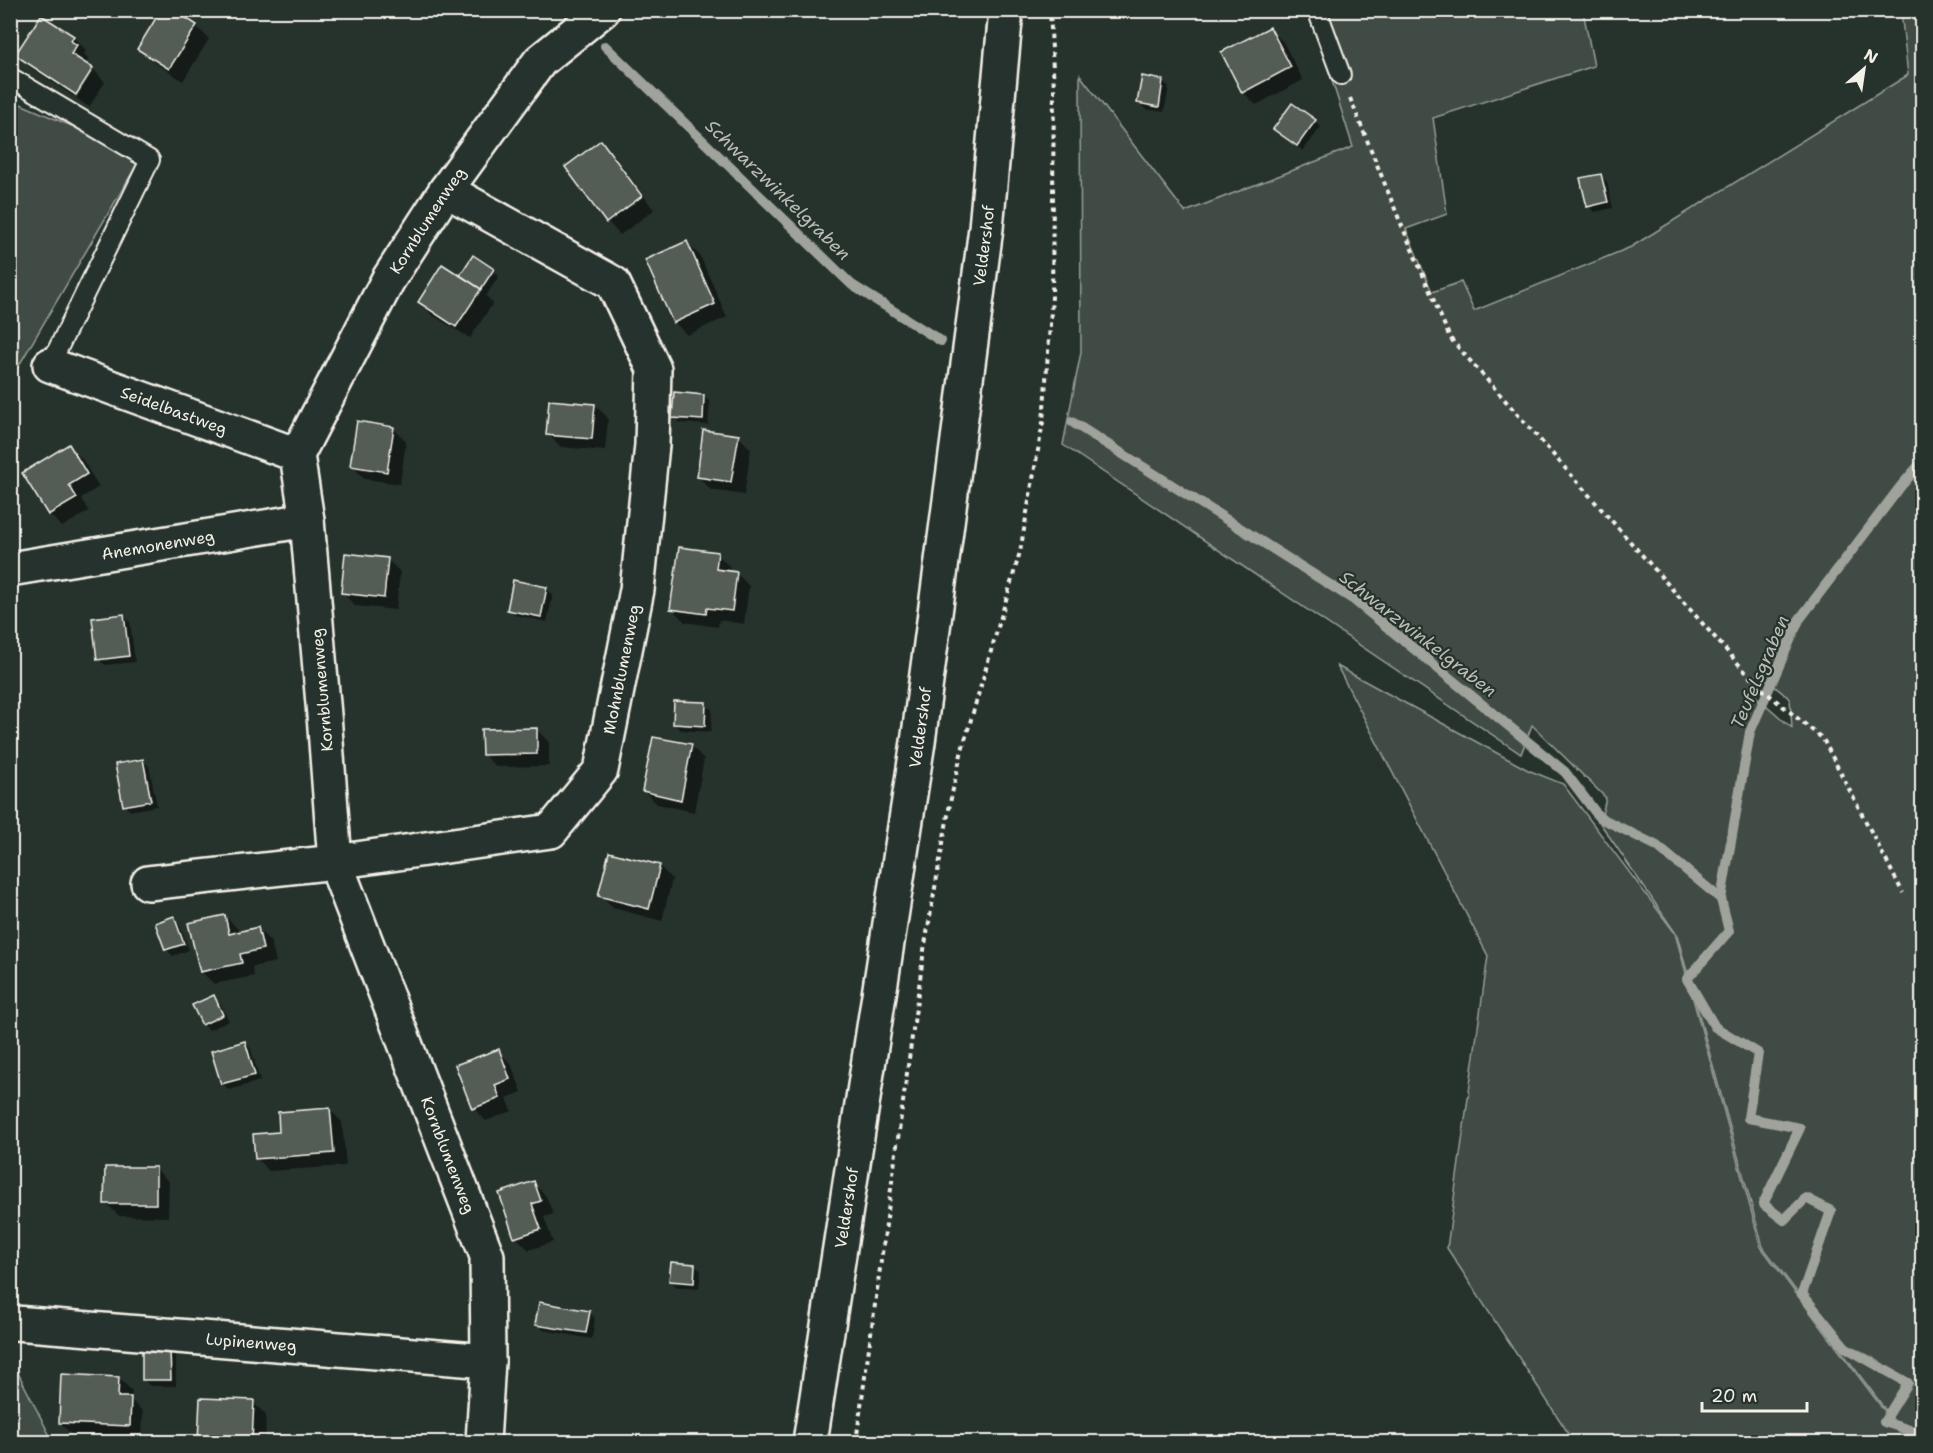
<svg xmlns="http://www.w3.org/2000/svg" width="1933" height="1453" viewBox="0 0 1933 1453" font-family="'Shantell Sans',sans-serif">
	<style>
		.green { fill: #414b45; stroke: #9a9e96; stroke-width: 1.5; fill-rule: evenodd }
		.shadow { fill: #0007 }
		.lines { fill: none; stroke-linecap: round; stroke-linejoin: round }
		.stream { stroke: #9fa39b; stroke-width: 10 }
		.building { fill: #525c55; stroke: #f4f1e8; stroke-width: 1.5 }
		.service-casing { stroke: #f4f1e8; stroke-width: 22 }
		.minor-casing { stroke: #f4f1e8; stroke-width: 38 }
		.secondary-casing { stroke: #f4f1e8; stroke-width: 38 }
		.path { stroke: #f4f1e8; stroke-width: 4; stroke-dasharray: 4.5 4.5; stroke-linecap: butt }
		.service { stroke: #26332d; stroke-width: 18 }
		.minor { stroke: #26332d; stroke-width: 33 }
		.secondary { stroke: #26332d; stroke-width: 33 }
		.labels { text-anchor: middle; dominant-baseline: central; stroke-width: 4.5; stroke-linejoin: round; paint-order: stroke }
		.street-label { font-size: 16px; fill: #f4f1e8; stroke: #26332d }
		.water-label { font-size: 18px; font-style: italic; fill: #bcbdb5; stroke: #26332d }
	</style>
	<rect width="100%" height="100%" fill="#26332d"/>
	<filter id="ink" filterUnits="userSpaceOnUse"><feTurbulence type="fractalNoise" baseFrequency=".0167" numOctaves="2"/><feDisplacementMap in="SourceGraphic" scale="12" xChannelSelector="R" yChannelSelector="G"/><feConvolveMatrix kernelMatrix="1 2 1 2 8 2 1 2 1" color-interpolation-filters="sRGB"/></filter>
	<g filter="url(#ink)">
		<g class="green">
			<path d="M1310,11H1583L1594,66L1433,118L1447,214L1406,229L1432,292L1461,282L1474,311L1631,247L1908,75L1901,11H1922V1442H1910L1763,1247L1677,935L1600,823L1606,798L1532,725L1521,754L1063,445L1081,352L1080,75L1185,212L1353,147ZM1758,673L1790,699L1792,728L1749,690Z"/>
			<polygon points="11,100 142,156 11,379"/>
			<polygon points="1337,666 1528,770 1563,784 1675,933 1761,1247 1908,1442 1574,1442 1447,1248 1488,956"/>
			<polygon points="10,1359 11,1359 53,1442 11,1442"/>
		</g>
		<g class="shadow">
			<polygon points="42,17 73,37 86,50 84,54 89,59 85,65 93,70 90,70 73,96 30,67 17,54"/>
			<polygon points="196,26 209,39 183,81 152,61 139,48"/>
			<polygon points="1270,29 1283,42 1303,80 1256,105 1243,92"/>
			<polygon points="94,70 105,82 89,107 76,98"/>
			<polygon points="1163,81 1169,87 1164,112 1145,109 1139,103"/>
			<polygon points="1315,121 1321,127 1303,151 1275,129"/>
			<polygon points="601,142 614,155 654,210 620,235 608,222"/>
			<polygon points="1601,176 1607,182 1613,208 1595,212 1588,206"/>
			<polygon points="687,243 700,256 727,317 687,335 674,322"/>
			<polygon points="493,270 499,276 486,296 493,303 470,338 432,315 419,302 467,280 462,275"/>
			<polygon points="704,396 710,402 708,425 680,423 674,417"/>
			<polygon points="595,405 608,418 605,451 561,447 548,434"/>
			<polygon points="393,428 406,441 400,484 365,479 352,466"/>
			<polygon points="738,436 751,449 744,495 711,490 698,477"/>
			<polygon points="69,446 82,459 99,487 81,498 89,511 62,527 49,514"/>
			<polygon points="717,554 730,567 729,572 736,573 749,586 744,624 719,620 718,627 685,622 672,609"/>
			<polygon points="387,559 400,572 396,610 355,606 342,592"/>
			<polygon points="547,589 553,595 547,622 515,615 509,609"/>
			<polygon points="124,616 130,622 135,662 105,665 99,659"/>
			<polygon points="705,704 712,710 711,732 681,730 674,724"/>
			<polygon points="536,729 549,742 549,766 496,767 483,754"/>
			<polygon points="691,746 704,759 694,812 657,804 644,791"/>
			<polygon points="143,760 149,766 157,806 130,811 124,805"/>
			<polygon points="659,866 672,879 662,921 613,908 600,895"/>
			<polygon points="225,916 238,929 238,933 258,929 271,942 276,962 252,967 254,976 214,984 201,971"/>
			<polygon points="173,918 179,924 189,950 173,956 167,950 157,924"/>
			<polygon points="214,997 220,1003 229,1021 209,1030 203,1024"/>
			<polygon points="245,1042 251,1049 260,1081 229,1090 222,1083"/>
			<polygon points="498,1051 511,1064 522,1092 507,1098 512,1111 486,1121 473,1108"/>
			<polygon points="329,1109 342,1122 346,1166 269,1171 256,1158 281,1133"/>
			<polygon points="156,1169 169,1182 168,1217 119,1216 106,1203"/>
			<polygon points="533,1183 546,1196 553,1214 544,1217 553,1242 529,1250 516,1237"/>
			<polygon points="695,1265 701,1271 699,1289 677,1287 671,1281"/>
			<polygon points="589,1312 595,1318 592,1339 543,1330 537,1324"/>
			<polygon points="170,1350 176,1356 176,1386 150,1386 144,1380"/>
			<polygon points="119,1378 132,1391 131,1400 143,1412 142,1438 73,1436 60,1423"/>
			<polygon points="201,1399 253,1402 266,1415 265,1442 200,1442"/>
		</g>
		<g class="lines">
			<g class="stream">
				<polyline points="605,46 852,285 941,341"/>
				<polyline points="1072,422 1354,600 1565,772 1599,817 1657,846 1721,899"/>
				<polyline points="1907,1442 1913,1431 1884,1422 1908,1383 1845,1347 1802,1294 1831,1211 1806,1198 1784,1220 1763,1204 1800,1128 1748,1118 1758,1053 1715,1027 1687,979 1729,931 1721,899 1750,732 1799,620 1901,486 1922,462"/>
			</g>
		</g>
		<g class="building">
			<polygon points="161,10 174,10 197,25 169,69 137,49"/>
			<polygon points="41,15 74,36 71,41 77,45 71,54 93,68 76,95 15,55"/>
			<polygon points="1270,27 1291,67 1242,93 1221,52"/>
			<polygon points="1142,76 1163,80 1159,107 1137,103"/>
			<polygon points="1292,103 1316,120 1297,146 1273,129"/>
			<polygon points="601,140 642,196 606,223 565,167"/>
			<polygon points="1601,174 1608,202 1587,207 1580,178"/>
			<polygon points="687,241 715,304 673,323 645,260"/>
			<polygon points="473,255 494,269 481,289 460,275"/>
			<polygon points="442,264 481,289 456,327 418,302"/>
			<polygon points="674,392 704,395 703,420 672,418"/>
			<polygon points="549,400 595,404 592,439 546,435"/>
			<polygon points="357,421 394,427 387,472 350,466"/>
			<polygon points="703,430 739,435 731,482 697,477"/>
			<polygon points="69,444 87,474 69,485 77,498 48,515 22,473"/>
			<polygon points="679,547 718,552 716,569 737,572 732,611 707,608 706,614 670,609"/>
			<polygon points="345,553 388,558 384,598 341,593"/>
			<polygon points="513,580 547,587 541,617 507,610"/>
			<polygon points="124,614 129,656 97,660 92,618"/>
			<polygon points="674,701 706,702 705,726 673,724"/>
			<polygon points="537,728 537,754 482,755 481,729"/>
			<polygon points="653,737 692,744 681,800 642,791"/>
			<polygon points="143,759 151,801 123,806 115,764"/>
			<polygon points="609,852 660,865 649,909 598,896"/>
			<polygon points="225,915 229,934 258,927 263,949 240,954 242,963 200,972 188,923"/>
			<polygon points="174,916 184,944 165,950 155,923"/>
			<polygon points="214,995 223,1015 202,1025 192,1005"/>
			<polygon points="245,1041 255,1075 221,1084 211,1051"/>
			<polygon points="499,1049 510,1079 495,1085 500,1098 472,1109 455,1065"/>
			<polygon points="330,1108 334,1153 255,1159 253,1134 279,1132 278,1112"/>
			<polygon points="105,1167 156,1167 156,1204 104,1204"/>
			<polygon points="534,1181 541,1201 532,1204 541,1229 514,1238 499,1193"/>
			<polygon points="671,1262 695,1264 694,1283 669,1281"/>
			<polygon points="539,1302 590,1311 586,1333 535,1325"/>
			<polygon points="142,1349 170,1349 171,1380 142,1380"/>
			<polygon points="61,1374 119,1377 118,1397 131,1397 130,1426 59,1423"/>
			<polygon points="200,1398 254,1400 252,1442 198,1442"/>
		</g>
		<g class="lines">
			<defs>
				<g id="service">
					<polyline points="1317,10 1341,75"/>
					<polyline points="10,77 150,160 50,365"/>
				</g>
				<g id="minor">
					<path id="s1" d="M50,365L297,455"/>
					<path id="s2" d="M10,569L307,520"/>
					<path id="s3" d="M148,883L335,862L551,831L601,770L637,590L652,445L654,369L613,283L446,190"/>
					<path id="s4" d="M15,1323L488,1361"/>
					<path id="s5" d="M483,1442L488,1361L487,1256L335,862L324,715L307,520L297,455L388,280L446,190L540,61L603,10"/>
				</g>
				<g id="secondary">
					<path id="s6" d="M810,1442L918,742L986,228L1006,10"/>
				</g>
			</defs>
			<use href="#service" class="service-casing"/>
			<use href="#minor" class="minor-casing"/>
			<use href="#secondary" class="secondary-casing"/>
			<g class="path">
				<polyline points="1350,98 1399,219 1450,338 1757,685 1823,739 1903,893"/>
				<polyline points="10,348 19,352"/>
				<polyline points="856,1442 924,950 951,798 962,750 1020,552 1043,422 1052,297 1054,89 1050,10"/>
			</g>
			<use href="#service" class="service"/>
			<use href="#minor" class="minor"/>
			<use href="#secondary" class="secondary"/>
		</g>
	</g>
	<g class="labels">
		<g class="street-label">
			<text stroke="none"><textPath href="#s5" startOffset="1286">Kornblumenweg</textPath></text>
			<text stroke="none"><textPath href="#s6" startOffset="1209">Veldershof</textPath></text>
			<text stroke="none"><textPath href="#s1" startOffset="132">Seidelbastweg</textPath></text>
			<text stroke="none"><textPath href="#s2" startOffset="150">Anemonenweg</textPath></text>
			<text stroke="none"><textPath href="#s3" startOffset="588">Mohnblumenweg</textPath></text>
			<text transform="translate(322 690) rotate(-95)">Kornblumenweg</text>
			<text stroke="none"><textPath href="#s6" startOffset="723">Veldershof</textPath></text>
			<text transform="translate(448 1155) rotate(69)">Kornblumenweg</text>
			<text stroke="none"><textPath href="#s6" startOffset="237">Veldershof</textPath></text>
			<text stroke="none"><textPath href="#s4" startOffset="237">Lupinenweg</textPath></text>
		</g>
		<g class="water-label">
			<text transform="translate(778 190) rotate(44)">Schwarzwinkelgraben</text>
			<text transform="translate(1418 634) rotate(38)">Schwarzwinkelgraben</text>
			<text transform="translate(1760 672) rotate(-67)">Teufelsgraben</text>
		</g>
	</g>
	<rect width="1933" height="1453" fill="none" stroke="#26332d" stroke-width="36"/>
	<rect x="18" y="18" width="1897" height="1417" fill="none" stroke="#f4f1e8" stroke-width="2" filter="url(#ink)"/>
	<g transform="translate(1864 69) rotate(29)" stroke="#26332d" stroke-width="4.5" paint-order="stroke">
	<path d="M0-4.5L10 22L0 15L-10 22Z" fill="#f4f1e8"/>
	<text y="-9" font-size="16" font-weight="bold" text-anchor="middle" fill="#f4f1e8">N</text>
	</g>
	<path d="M1702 1402v9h105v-9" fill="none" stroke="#f4f1e8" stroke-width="3"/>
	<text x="1711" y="1402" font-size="18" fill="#f4f1e8" stroke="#26332d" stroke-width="4.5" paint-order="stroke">20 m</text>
</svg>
